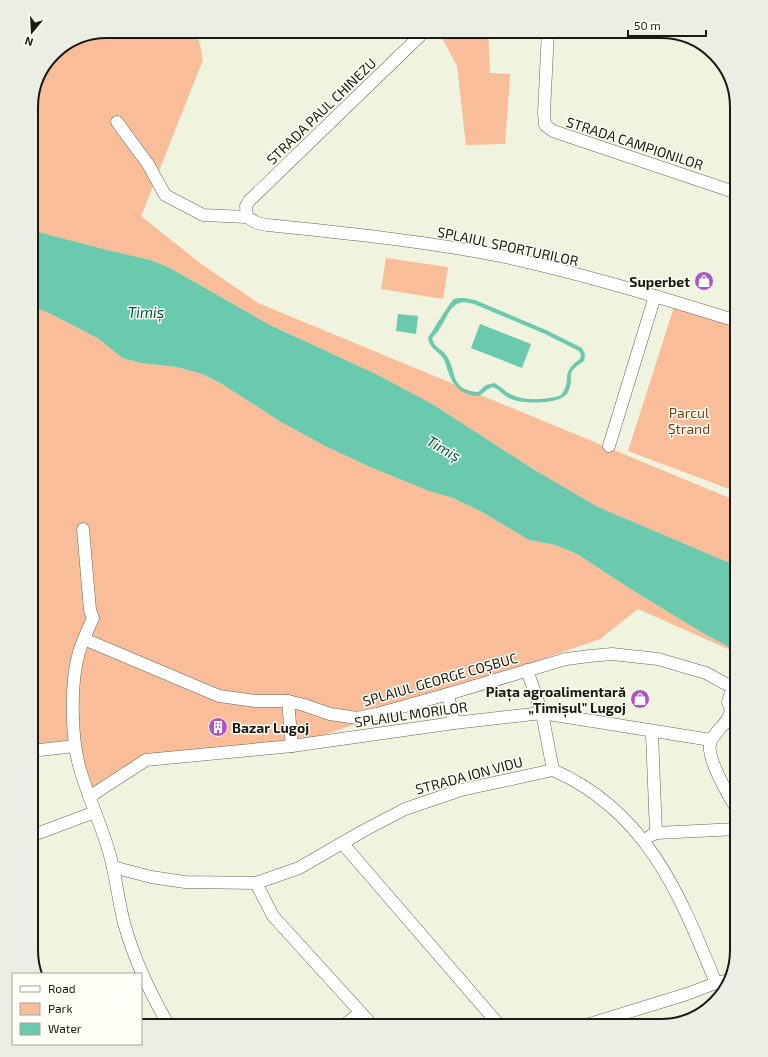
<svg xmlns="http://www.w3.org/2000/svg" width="768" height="1057" viewBox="0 0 768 1057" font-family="'Exo 2',sans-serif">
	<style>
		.green { fill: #fabd9a }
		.water { fill: #6bc9ae; fill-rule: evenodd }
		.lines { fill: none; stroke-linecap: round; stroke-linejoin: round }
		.minor-casing { stroke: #656755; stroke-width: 13 }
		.minor { stroke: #fff; stroke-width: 12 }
		.labels { text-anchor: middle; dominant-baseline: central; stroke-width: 3; stroke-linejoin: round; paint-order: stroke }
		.street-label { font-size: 14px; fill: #1a1a13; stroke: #fefff6 }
		.poi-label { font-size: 14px; font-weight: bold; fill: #1a1a13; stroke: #fefff6; text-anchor: end }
		.park-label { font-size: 14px; fill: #793b0d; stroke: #fefff6 }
		.water-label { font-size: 15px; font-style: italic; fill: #005644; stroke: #fefff6 }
		.rim { fill: none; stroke: #1a1a13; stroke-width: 2 }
	</style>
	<rect width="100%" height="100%" fill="#f0f3de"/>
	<g class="green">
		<polygon points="107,31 197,31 203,60 141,216 200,263 258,303 737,501 737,566 598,507 533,469 434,405 378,375 270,325 170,268 151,260 107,250 31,230 31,102 39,74 57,50"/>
		<polygon points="446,31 488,31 490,73 510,74 505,144 466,145 457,66 441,36"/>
		<polygon points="386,258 448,267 443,299 381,289"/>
		<polygon points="31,306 51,314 99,339 122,358 141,363 177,367 202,374 222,384 281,422 325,446 370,467 429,491 453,498 482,512 529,540 555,545 577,554 629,588 706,635 737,651 737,653 638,609 600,639 292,746 146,760 89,797 75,746 31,752"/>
		<polygon points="674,307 737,327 737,492 628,451"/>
	</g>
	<g class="water">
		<polygon points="31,230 107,250 151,260 170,268 270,325 378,375 434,405 533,469 598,507 737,566 737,651 706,635 629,588 577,554 555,545 529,540 482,512 453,498 429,491 370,467 325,446 281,422 222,384 202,374 177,367 141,363 122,358 99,339 51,314 31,306"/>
		<path d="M464,298L475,300L546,330L582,348L585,354L584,361C562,375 576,376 568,392C562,405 523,404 511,399C504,396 500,390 493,387L488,389L479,396C463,396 453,387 448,371C446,367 446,361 442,357C436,349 430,349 428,338C432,332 450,302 454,299C456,298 461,298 464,298ZM464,302L474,304L545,334L579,351L581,355L580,359C559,373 573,380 561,395C549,400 525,401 512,395C505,392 501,386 494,383L486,385L478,392C449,391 457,369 446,355C441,348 434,348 432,338C434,335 438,332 440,328C448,317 449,304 464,302Z"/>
		<polygon points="398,314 418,316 416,334 396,331"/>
		<polygon points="480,324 531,344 522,368 471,348"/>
	</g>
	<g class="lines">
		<defs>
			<g id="minor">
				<polyline points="548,31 544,113 545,125 553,131 737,193"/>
				<polyline points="117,122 148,164 165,195 203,215 247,217"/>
				<path d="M247,217L257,223L267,225C345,233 424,241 501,256C580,273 659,297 737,321"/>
				<polyline points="247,217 246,206 249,201 425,31"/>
				<polyline points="609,446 655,296"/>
				<path d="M83,529L90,610L93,618C88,629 83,640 79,652C70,683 71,739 80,769C88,797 101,824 109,852C116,875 118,900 124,923C135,962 150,992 169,1026"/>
				<polyline points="84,639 219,696 256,701 288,701 304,705 330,714 357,718 377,714 448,694 566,659 590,656 612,654 658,659 706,673 737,690"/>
				<polyline points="527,670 542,713 553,770"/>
				<polyline points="448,694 454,723"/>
				<polyline points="288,701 292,746"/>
				<path d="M731,710C729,724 716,729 711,741C704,755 729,796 737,810"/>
				<polyline points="737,713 731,710 728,702 730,695 737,692"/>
				<polyline points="652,734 656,833"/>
				<polyline points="31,751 75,746"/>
				<polyline points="89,797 146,760 292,746 454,723 542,713 711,740"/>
				<polyline points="31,836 95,812"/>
				<polyline points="650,836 656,833 737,829"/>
				<polyline points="343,844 500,1026"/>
				<path d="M113,867L151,877L185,882L256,883L299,868L363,831L405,809L461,790L553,770C647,811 680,895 716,983"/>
				<polyline points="256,883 273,916 373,1026"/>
				<polyline points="343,1026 360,1013"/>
				<polyline points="583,1026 687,994 716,983 729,980"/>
			</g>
		</defs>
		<use href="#minor" class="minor-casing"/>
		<use href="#minor" class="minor"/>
	</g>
	<defs>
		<symbol id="shop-disc" viewBox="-11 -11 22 22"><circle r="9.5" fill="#ad55c2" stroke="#fefff6"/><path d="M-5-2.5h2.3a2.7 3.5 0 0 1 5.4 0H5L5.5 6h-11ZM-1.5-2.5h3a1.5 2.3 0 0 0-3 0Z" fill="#fff"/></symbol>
		<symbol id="building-disc" viewBox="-11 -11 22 22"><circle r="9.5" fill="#ad55c2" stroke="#fefff6"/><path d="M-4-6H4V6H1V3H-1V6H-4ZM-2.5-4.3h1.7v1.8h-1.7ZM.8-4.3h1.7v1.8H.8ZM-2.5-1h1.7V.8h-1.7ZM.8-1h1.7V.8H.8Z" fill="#fff"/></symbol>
	</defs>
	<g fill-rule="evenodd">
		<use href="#shop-disc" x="693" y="270" width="22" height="22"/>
		<use href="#shop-disc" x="629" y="688" width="22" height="22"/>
		<use href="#building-disc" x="207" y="716" width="22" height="22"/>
	</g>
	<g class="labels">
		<g class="street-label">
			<text transform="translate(321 111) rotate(-44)">STRADA PAUL CHINEZU</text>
			<text transform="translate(635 143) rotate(18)">STRADA CAMPIONILOR</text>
			<text transform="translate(508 246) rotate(12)">SPLAIUL SPORTURILOR</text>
			<text transform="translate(440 679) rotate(-16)">SPLAIUL GEORGE COȘBUC</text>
			<text transform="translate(411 714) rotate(-8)">SPLAIUL MORILOR</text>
			<text transform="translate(469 775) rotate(-15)">STRADA ION VIDU</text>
		</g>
		<g class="poi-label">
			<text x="690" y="281">Superbet</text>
			<text x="626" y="691">Piața agroalimentară<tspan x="626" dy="16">„Timișul” Lugoj</tspan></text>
			<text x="232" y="727" text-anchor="start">Bazar Lugoj</text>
		</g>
		<g class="park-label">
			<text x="689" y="412">Parcul<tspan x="689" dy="16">Ștrand</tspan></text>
		</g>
		<g class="water-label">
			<text x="146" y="312">Timiș</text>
			<text transform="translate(444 448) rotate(30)">Timiș</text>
		</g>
	</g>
	<path d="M0 0H768V1057H0ZM107 38H661A69 69 0 0 1 730 107V950A69 69 0 0 1 661 1019H107A69 69 0 0 1 38 950V107A69 69 0 0 1 107 38Z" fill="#ecede4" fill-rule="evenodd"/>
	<path class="rim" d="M107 38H661A69 69 0 0 1 730 107V950A69 69 0 0 1 661 1019H107A69 69 0 0 1 38 950V107A69 69 0 0 1 107 38Z"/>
	<rect x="12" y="973" width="130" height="72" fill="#fefff6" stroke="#a3a39b"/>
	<rect x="20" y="986" width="20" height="6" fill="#ffffff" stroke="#a3a39b"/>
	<text x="48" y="993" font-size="12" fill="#1a1a13">Road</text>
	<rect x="20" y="1003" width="20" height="12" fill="#fabd9a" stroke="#a3a39b"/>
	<text x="48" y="1013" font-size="12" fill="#1a1a13">Park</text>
	<rect x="20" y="1023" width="20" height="12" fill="#6bc9ae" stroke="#a3a39b"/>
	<text x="48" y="1033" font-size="12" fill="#1a1a13">Water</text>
	<g transform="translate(32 32) rotate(198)" stroke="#fefff6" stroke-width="3" paint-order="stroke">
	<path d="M0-3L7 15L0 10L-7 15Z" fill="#1a1a13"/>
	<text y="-6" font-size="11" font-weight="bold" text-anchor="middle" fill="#1a1a13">N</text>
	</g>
	<path d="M628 30v6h78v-6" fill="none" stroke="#1a1a13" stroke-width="2"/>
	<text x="634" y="30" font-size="12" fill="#1a1a13" stroke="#fefff6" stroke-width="3" paint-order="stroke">50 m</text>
</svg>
